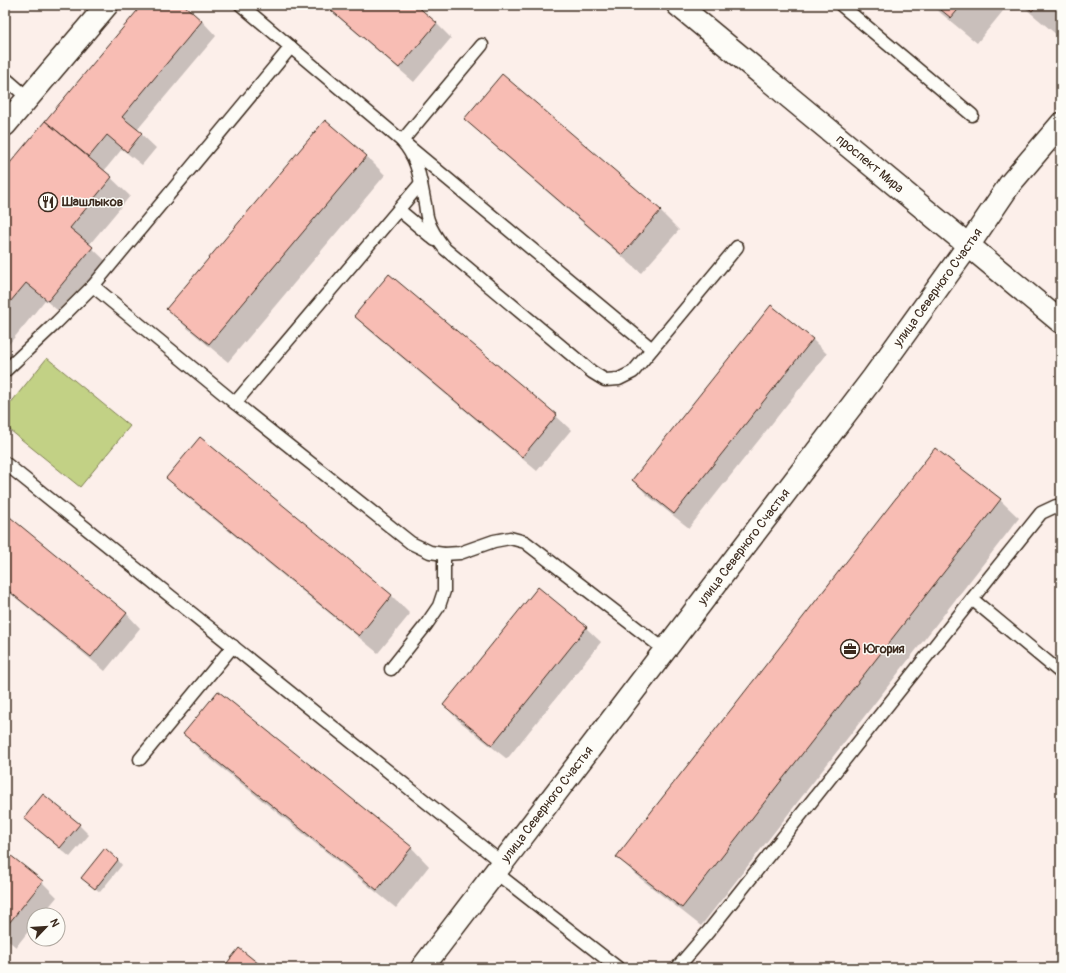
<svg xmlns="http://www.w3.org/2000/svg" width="1066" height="973" viewBox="0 0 1066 973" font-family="Pangolin,sans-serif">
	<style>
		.green { fill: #c2d185; stroke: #7e7e52 }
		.shadow { fill: #0003 }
		.building { fill: #f8bdb4; stroke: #3b2a1e }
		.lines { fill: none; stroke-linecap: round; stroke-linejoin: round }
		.lane-casing { stroke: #3b2a1e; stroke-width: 15 }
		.street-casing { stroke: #3b2a1e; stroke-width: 25 }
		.secondary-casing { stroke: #3b2a1e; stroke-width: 25 }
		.lane { stroke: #fdfcf7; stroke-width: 12 }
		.street { stroke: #fdfcf7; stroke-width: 22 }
		.secondary { stroke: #fdfcf7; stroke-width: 22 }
		.labels { text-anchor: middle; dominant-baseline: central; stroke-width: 3; stroke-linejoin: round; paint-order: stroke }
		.street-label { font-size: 13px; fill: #3b2a1e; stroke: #fdfcf7 }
		.poi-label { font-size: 13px; font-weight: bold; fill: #3b2a1e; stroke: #fdfcf7; text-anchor: start }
	</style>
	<rect width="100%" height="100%" fill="#fcefea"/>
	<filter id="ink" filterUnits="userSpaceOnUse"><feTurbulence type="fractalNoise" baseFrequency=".025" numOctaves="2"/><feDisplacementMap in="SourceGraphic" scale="8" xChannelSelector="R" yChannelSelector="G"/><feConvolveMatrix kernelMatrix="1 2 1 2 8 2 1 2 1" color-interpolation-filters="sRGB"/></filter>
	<g filter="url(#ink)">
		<polygon class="green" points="47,358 130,426 80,487 5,426 5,410"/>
		<g class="shadow">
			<polygon points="143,5 182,5 202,21 216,36 137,130 156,148 142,165 122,149 104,171 130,196 89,245 111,266 67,318 45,300 5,349 5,171"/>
			<polygon points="324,5 414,5 437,24 451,38 414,82"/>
			<polygon points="931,5 1061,5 1061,31 1057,35 1026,9 1003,11 977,43"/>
			<polygon points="502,75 660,211 679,230 641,273 484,137 465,119"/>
			<polygon points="325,122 367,157 385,175 228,362 186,327 168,309"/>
			<polygon points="771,307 813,340 827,354 689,528 647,495 633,480"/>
			<polygon points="355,316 556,416 571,430 537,471 369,330"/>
			<polygon points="168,478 392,596 410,614 378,653 186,496"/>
			<polygon points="1000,500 1019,518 701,926 636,875 618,857"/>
			<polygon points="5,515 126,613 140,628 105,671 5,589"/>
			<polygon points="586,628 601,642 507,759 458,720 444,705"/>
			<polygon points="184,734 411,847 429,866 396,908 203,753"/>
			<polygon points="25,818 79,825 89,835 70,857 35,828"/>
			<polygon points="5,852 42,882 57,897 42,915 34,915 34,924 16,947 5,938"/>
			<polygon points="118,860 122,865 100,892 87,882"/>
		</g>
		<g class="building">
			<polygon points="142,5 184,5 202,21 122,117 142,133 127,152 107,135 89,157 45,121"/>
			<polygon points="325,5 416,5 437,23 399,68"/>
			<polygon points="935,5 962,5 951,18"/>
			<polygon points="1025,5 1037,5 1032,11"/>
			<polygon points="502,74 661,210 622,255 464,119"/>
			<polygon points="325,120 367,156 209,344 166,309"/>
			<polygon points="45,121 112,177 70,228 93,247 48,301 26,283 5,308 5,169"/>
			<polygon points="389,274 557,415 522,457 354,316"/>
			<polygon points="771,305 813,339 674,514 632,480"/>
			<polygon points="200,437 392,595 359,636 166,478"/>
			<polygon points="935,448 1001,499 682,908 616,857"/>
			<polygon points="5,513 127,613 91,657 5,588"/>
			<polygon points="538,587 587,627 492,745 443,705"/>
			<polygon points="218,691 412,847 377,890 183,734"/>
			<polygon points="43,794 80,824 60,848 24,818"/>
			<polygon points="105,848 118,860 95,889 81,878"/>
			<polygon points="5,851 43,881 5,928"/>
			<polygon points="239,948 264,968 223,968"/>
			<polygon points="529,964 534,968 526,968"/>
		</g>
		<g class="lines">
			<defs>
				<g id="lane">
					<path d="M241,5L402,141C419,160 420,180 425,204C426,209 426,215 428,220C431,231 438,240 445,249L592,372L605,380L619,379L633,372L737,247"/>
					<polyline points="841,5 972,115"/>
					<polyline points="482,45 402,141 652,349"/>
					<polyline points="5,78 28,98"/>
					<polyline points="399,210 435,240"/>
					<polyline points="93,286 235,403 411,543 430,552 444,554 460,553 494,541 510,538 525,542 665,650"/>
					<polyline points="5,371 57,322 93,286 291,47"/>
					<polyline points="235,403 421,183"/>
					<polyline points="5,463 502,863"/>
					<polyline points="972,599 1061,673"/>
					<polyline points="391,669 426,625 439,606 444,591 444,554"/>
					<polyline points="140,759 233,646"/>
					<polyline points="495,872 618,968"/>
					<polyline points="677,968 708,932 972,599 1041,513 1056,506 1061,506"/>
				</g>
				<g id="street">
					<polyline points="5,125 107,5"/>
					<path id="s1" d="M422,968L873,378L968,246L1010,184L1061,124"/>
				</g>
				<g id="secondary">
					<path id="s2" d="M678,5L1061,322"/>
				</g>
			</defs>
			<use href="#lane" class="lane-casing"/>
			<use href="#street" class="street-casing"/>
			<use href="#secondary" class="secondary-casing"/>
			<use href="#lane" class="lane"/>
			<use href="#street" class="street"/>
			<use href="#secondary" class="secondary"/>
		</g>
	</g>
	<defs>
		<symbol id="restaurant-ring" viewBox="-11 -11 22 22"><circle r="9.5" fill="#fdfcf7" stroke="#3b2a1e" stroke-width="1.5"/><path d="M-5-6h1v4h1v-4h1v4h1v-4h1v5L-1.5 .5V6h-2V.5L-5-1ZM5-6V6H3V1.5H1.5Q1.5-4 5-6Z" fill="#3b2a1e"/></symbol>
		<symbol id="office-ring" viewBox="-11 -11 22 22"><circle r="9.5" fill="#fdfcf7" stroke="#3b2a1e" stroke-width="1.5"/><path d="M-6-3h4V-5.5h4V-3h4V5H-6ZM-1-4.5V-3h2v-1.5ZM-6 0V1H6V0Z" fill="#3b2a1e"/></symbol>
	</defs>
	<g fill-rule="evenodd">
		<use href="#restaurant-ring" x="37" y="191" width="22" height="22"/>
		<use href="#office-ring" x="839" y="638" width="22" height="22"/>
	</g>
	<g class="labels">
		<g class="street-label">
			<text stroke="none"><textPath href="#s2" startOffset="249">проспект Мира</textPath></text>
			<text stroke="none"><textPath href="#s1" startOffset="854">улица Северного Счастья</textPath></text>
			<text stroke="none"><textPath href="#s1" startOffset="530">улица Северного Счастья</textPath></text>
			<text stroke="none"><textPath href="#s1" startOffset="206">улица Северного Счастья</textPath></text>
		</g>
		<g class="poi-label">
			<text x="62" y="202">Шашлыков</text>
			<text x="864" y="649">Югория</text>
		</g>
	</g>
	<rect width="1066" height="973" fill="none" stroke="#fdfcf7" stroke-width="20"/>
	<rect x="10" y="10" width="1046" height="953" fill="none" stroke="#3b2a1e" stroke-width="1.5" filter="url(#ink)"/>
	<g transform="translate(46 927) rotate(65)"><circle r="19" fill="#fdfcf7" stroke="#afa8a0"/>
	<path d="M0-3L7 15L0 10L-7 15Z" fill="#3b2a1e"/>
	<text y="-6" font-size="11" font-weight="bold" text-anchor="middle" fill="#3b2a1e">N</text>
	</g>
</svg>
